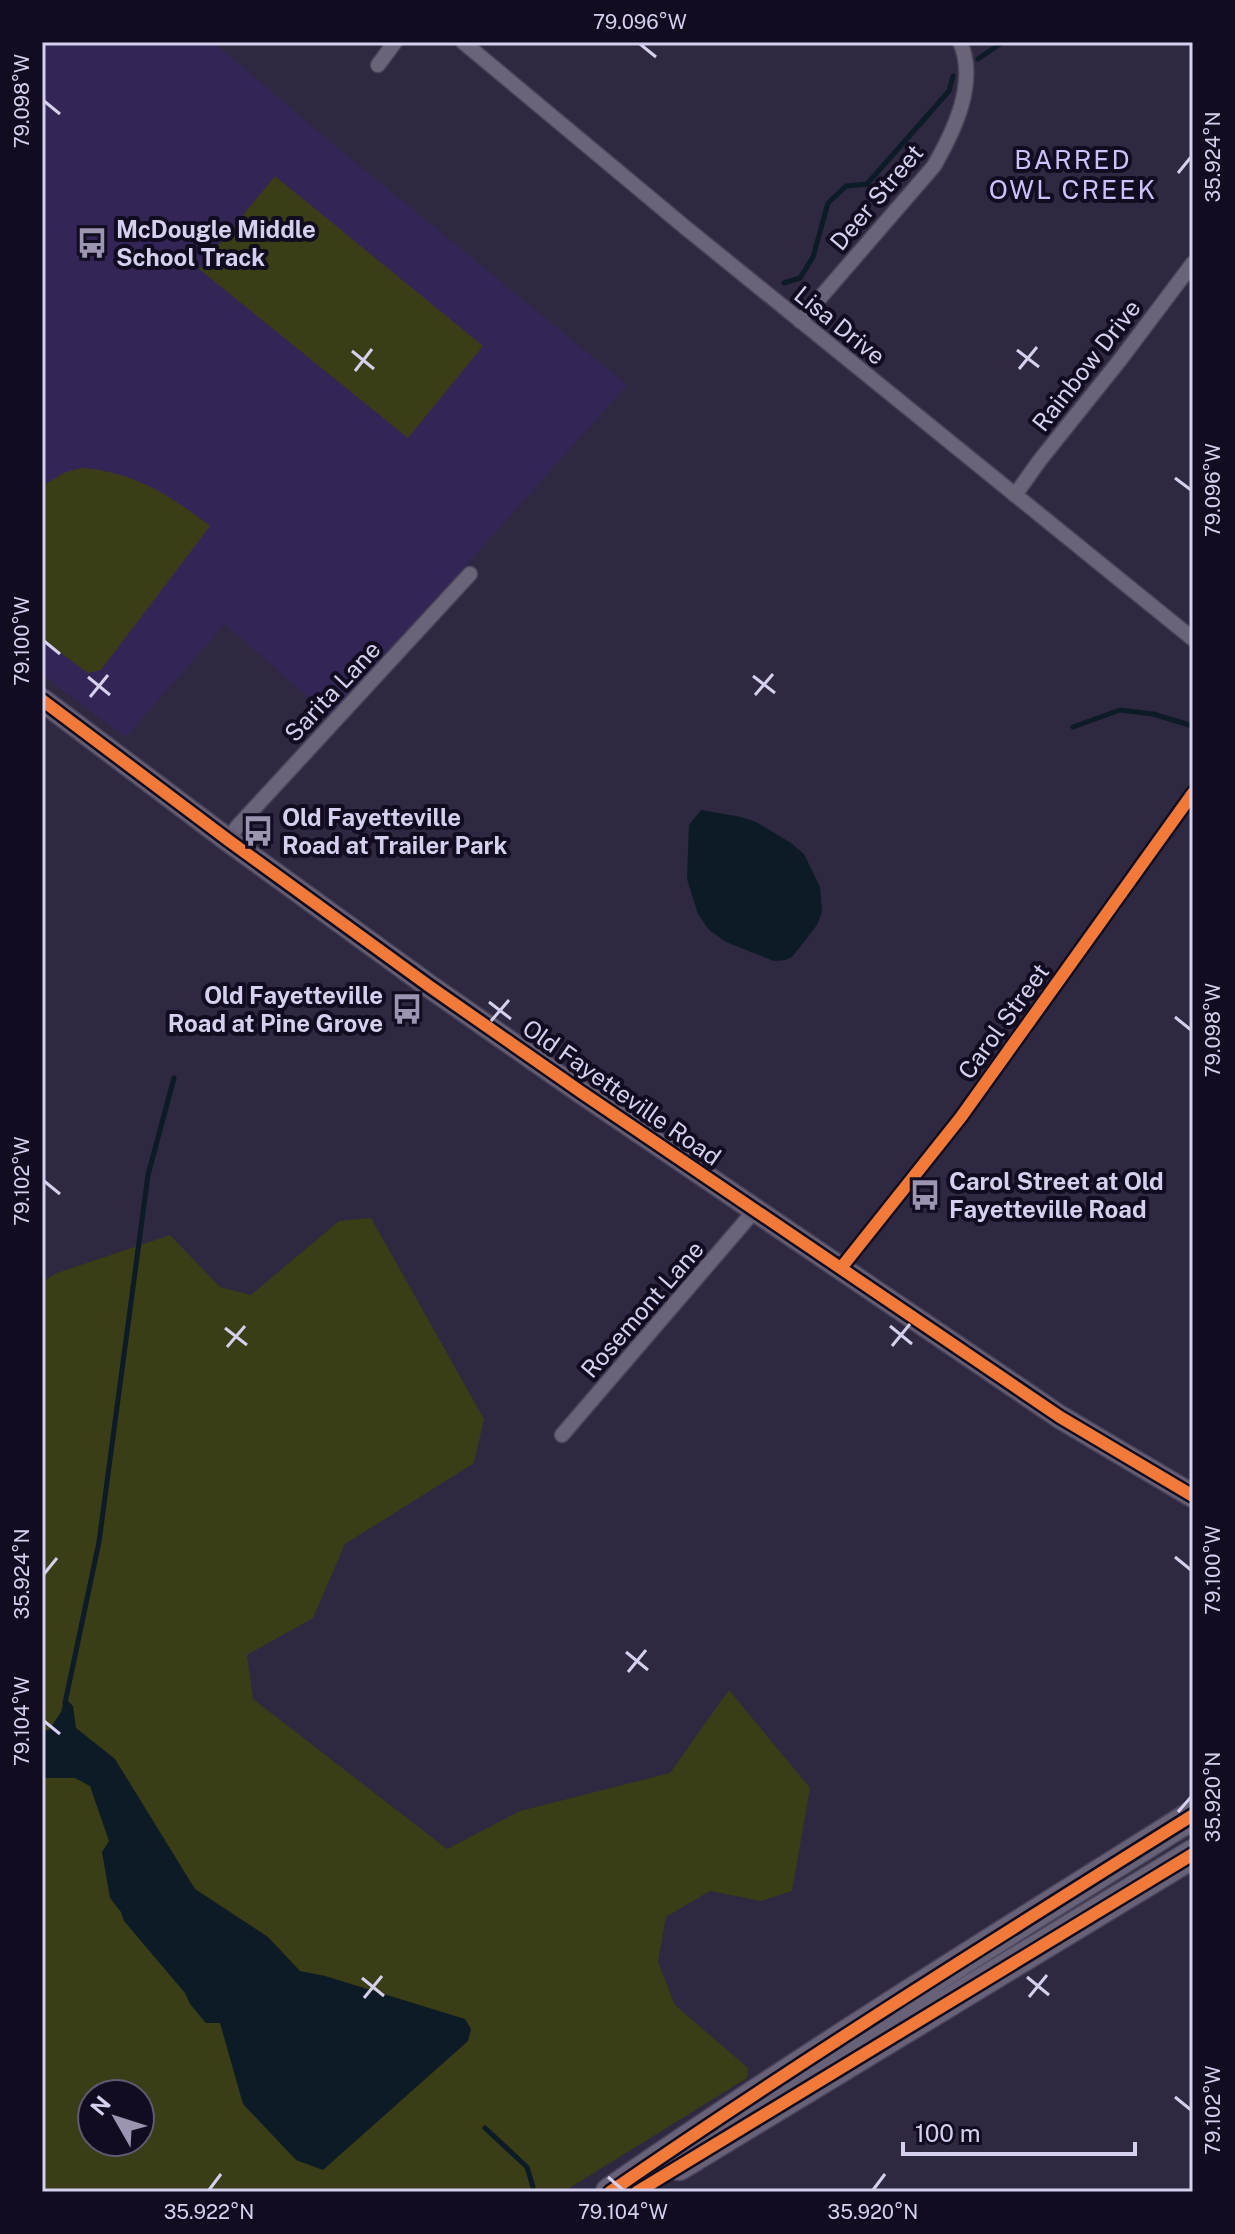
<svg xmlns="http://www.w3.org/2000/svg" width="1235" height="2234" viewBox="0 0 1235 2234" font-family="'Public Sans',sans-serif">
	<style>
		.built { fill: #332657 }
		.green { fill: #3a3d16; fill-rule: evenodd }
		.water { fill: #0c1b26 }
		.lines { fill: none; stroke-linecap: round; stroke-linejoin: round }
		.stream { stroke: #0c1b26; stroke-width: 5 }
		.street-casing { stroke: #49445a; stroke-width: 17 }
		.secondary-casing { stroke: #49445a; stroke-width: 25 }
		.highway-casing { stroke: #49445a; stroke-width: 31 }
		.street { stroke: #696477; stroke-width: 14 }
		.secondary { stroke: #655f75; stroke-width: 22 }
		.highway { stroke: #676278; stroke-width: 28 }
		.cycleway-casing { stroke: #110c20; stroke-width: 17 }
		.cycleway { stroke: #f17a3a; stroke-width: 12 }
		.ticks { fill: none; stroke: #d5d0ee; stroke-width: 3 }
		.labels { text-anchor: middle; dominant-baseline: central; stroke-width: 8; stroke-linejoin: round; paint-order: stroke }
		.street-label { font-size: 24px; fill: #d5d0ee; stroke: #110c20 }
		.poi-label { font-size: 24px; font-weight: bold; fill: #d5d0ee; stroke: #110c20; text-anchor: start }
		.neighbourhood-label { font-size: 26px; letter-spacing: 2px; fill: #ccc1fb; stroke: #110c20 }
		.neatline { fill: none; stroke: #d5d0ee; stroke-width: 3 }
		.ticks-label { font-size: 20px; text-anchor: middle; fill: #d5d0ee }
	</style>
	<rect width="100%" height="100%" fill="#2e2840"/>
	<polygon class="built" points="42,42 213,42 338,148 627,385 331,717 225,624 126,737 42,675"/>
	<g class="green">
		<polygon points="275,176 483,346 408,438 199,269"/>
		<path d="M83,468C134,472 171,496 210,526L101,670L88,673L42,639V486L66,472Z"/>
		<path d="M371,1218L484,1419L474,1463L345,1544L313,1618L247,1655L253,1699L447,1849L520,1811L670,1773L729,1690L810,1788L792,1891L761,1901L710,1891L666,1917L658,1962L675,2005L748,2068L747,2078L563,2192H42V1282L57,1273L170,1235L220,1287L251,1295L339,1221ZM92,2094H140V2142H92Z"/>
	</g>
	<g class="water">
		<polygon points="701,810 741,817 756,822 791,843 804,854 820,887 822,912 817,925 792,957 785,960 774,961 726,942 709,930 698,914 687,879 689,825"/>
		<polygon points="65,1698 73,1706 76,1728 115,1759 195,1889 268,1937 300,1971 325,1976 465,2019 471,2029 468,2041 323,2170 296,2160 243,2104 220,2023 206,2023 190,2004 185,1993 124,1921 121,1912 110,1898 102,1852 109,1841 90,1786 75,1778 42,1778 42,1731 49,1730 61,1712"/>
	</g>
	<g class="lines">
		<g class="stream">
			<polyline points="978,59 1003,42"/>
			<polyline points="784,283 800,278 813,257 828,203 846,186 867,184 949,91 953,76"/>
			<polyline points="1073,727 1120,710 1153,714 1193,726"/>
			<polyline points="65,1703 99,1542 148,1175 174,1078"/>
			<polyline points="485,2128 527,2167 533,2187"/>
		</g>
		<defs>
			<g id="street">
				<polyline points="463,42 686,228 1193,639"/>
				<polyline points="378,65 395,42"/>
				<path d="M800,321L934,166C954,131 978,82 960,42"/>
				<polyline points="1015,495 1040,460 1120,360 1193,263"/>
				<polyline points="228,840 237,827 470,574"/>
				<polyline points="841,1268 961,1117 1193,793"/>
				<polyline points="562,1435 755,1210"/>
			</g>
			<polyline id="secondary" points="42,700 228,840 429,986 581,1092 1060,1417 1193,1496"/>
			<g id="highway">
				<polyline points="679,2166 1193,1854"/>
				<path d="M610,2192C800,2061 997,1938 1193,1815"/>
			</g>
		</defs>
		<use href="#street" class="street-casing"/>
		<use href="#secondary" class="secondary-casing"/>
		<use href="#highway" class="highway-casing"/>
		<use href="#street" class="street"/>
		<use href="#secondary" class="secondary"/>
		<use href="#highway" class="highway"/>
		<defs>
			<g id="cycleway">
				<polyline points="42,700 228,840 429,986 581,1092 1060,1417 1193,1496"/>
				<polyline points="841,1268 961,1117 1193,793"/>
				<path d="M610,2192C800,2061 997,1938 1193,1815"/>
				<polyline points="637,2192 1193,1854"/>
			</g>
		</defs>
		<use href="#cycleway" class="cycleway-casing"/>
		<use href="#cycleway" class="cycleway"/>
	</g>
	<path class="ticks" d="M640,44L656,57M44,101L60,114M1178,173L1191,157M1017,350L1039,367M352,351L374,369M1019,369L1037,347M355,371L372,349M1175,478L1191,490M44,641L60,654M753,676L775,693M88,677L110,695M755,695L773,674M90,697L108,675M489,1002L511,1019M1175,1017L1191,1030M491,1021L509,1000M44,1181L60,1194M890,1326L912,1344M225,1328L247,1345M892,1346L910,1324M227,1347L245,1326M1175,1557L1191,1570M44,1574L57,1558M626,1652L648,1670M628,1672L646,1650M44,1721L60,1734M1178,1812L1191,1797M1027,1977L1049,1995M362,1978L384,1996M1029,1997L1047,1975M364,1998L382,1976M1175,2097L1191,2110M608,2177L623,2190M209,2190L221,2174M873,2190L885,2174"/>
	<defs>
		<symbol id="bus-bare" viewBox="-9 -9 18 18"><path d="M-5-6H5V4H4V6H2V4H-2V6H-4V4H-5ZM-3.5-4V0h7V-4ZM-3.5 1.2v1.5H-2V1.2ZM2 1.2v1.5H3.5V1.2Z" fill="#9b95b1" stroke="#110c20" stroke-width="2.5" paint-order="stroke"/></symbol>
	</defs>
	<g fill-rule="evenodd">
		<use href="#bus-bare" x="70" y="221" width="44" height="44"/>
		<use href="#bus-bare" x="236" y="809" width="44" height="44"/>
		<use href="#bus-bare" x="385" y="987" width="44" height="44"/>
		<use href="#bus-bare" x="903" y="1173" width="44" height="44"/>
	</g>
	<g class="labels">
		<g class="street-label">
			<text transform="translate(876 197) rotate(-50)">Deer Street</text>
			<text transform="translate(840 325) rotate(39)">Lisa Drive</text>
			<text transform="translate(1086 365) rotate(-52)">Rainbow Drive</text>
			<text transform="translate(332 691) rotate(-47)">Sarita Lane</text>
			<text transform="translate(1003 1021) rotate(-54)">Carol Street</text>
			<text transform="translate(622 1092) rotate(35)">Old Fayetteville Road</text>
			<text transform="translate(642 1309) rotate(-49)">Rosemont Lane</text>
		</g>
		<g class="poi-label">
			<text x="116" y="229">McDougle Middle<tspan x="116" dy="28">School Track</tspan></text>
			<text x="282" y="817">Old Fayetteville<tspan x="282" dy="28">Road at Trailer Park</tspan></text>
			<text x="383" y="995" text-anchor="end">Old Fayetteville<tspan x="383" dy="28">Road at Pine Grove</tspan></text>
			<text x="949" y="1181">Carol Street at Old<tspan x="949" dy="28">Fayetteville Road</tspan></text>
		</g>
		<g class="neighbourhood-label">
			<text x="1073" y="159">BARRED<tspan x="1073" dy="30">OWL CREEK</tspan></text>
		</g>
	</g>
	<rect width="1235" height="2234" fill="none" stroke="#110c20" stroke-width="88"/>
	<g transform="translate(116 2118) rotate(309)"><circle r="38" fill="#110c20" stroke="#5f5a72" stroke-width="2"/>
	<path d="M0-6L14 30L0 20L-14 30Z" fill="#9b95b1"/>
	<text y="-12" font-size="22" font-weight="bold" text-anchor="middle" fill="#d5d0ee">N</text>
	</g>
	<path d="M903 2142v12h232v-12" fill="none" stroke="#d5d0ee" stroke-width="4"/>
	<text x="915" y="2142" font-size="24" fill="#d5d0ee" stroke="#110c20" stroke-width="6" paint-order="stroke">100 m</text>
	<rect x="44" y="44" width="1147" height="2146" class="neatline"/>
	<g class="ticks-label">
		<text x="640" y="29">79.096°W</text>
		<text transform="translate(22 101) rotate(-90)" y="7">79.098°W</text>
		<text transform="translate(1213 157) rotate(-90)" y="7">35.924°N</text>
		<text transform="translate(1213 490) rotate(-90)" y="7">79.096°W</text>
		<text transform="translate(22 641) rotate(-90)" y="7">79.100°W</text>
		<text transform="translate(1213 1030) rotate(-90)" y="7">79.098°W</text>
		<text transform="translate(22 1181) rotate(-90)" y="7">79.102°W</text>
		<text transform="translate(1213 1570) rotate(-90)" y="7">79.100°W</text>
		<text transform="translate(22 1574) rotate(-90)" y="7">35.924°N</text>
		<text transform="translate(22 1721) rotate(-90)" y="7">79.104°W</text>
		<text transform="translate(1213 1797) rotate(-90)" y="7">35.920°N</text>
		<text transform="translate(1213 2110) rotate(-90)" y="7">79.102°W</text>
		<text x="209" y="2219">35.922°N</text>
		<text x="623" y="2219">79.104°W</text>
		<text x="873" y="2219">35.920°N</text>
	</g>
</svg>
